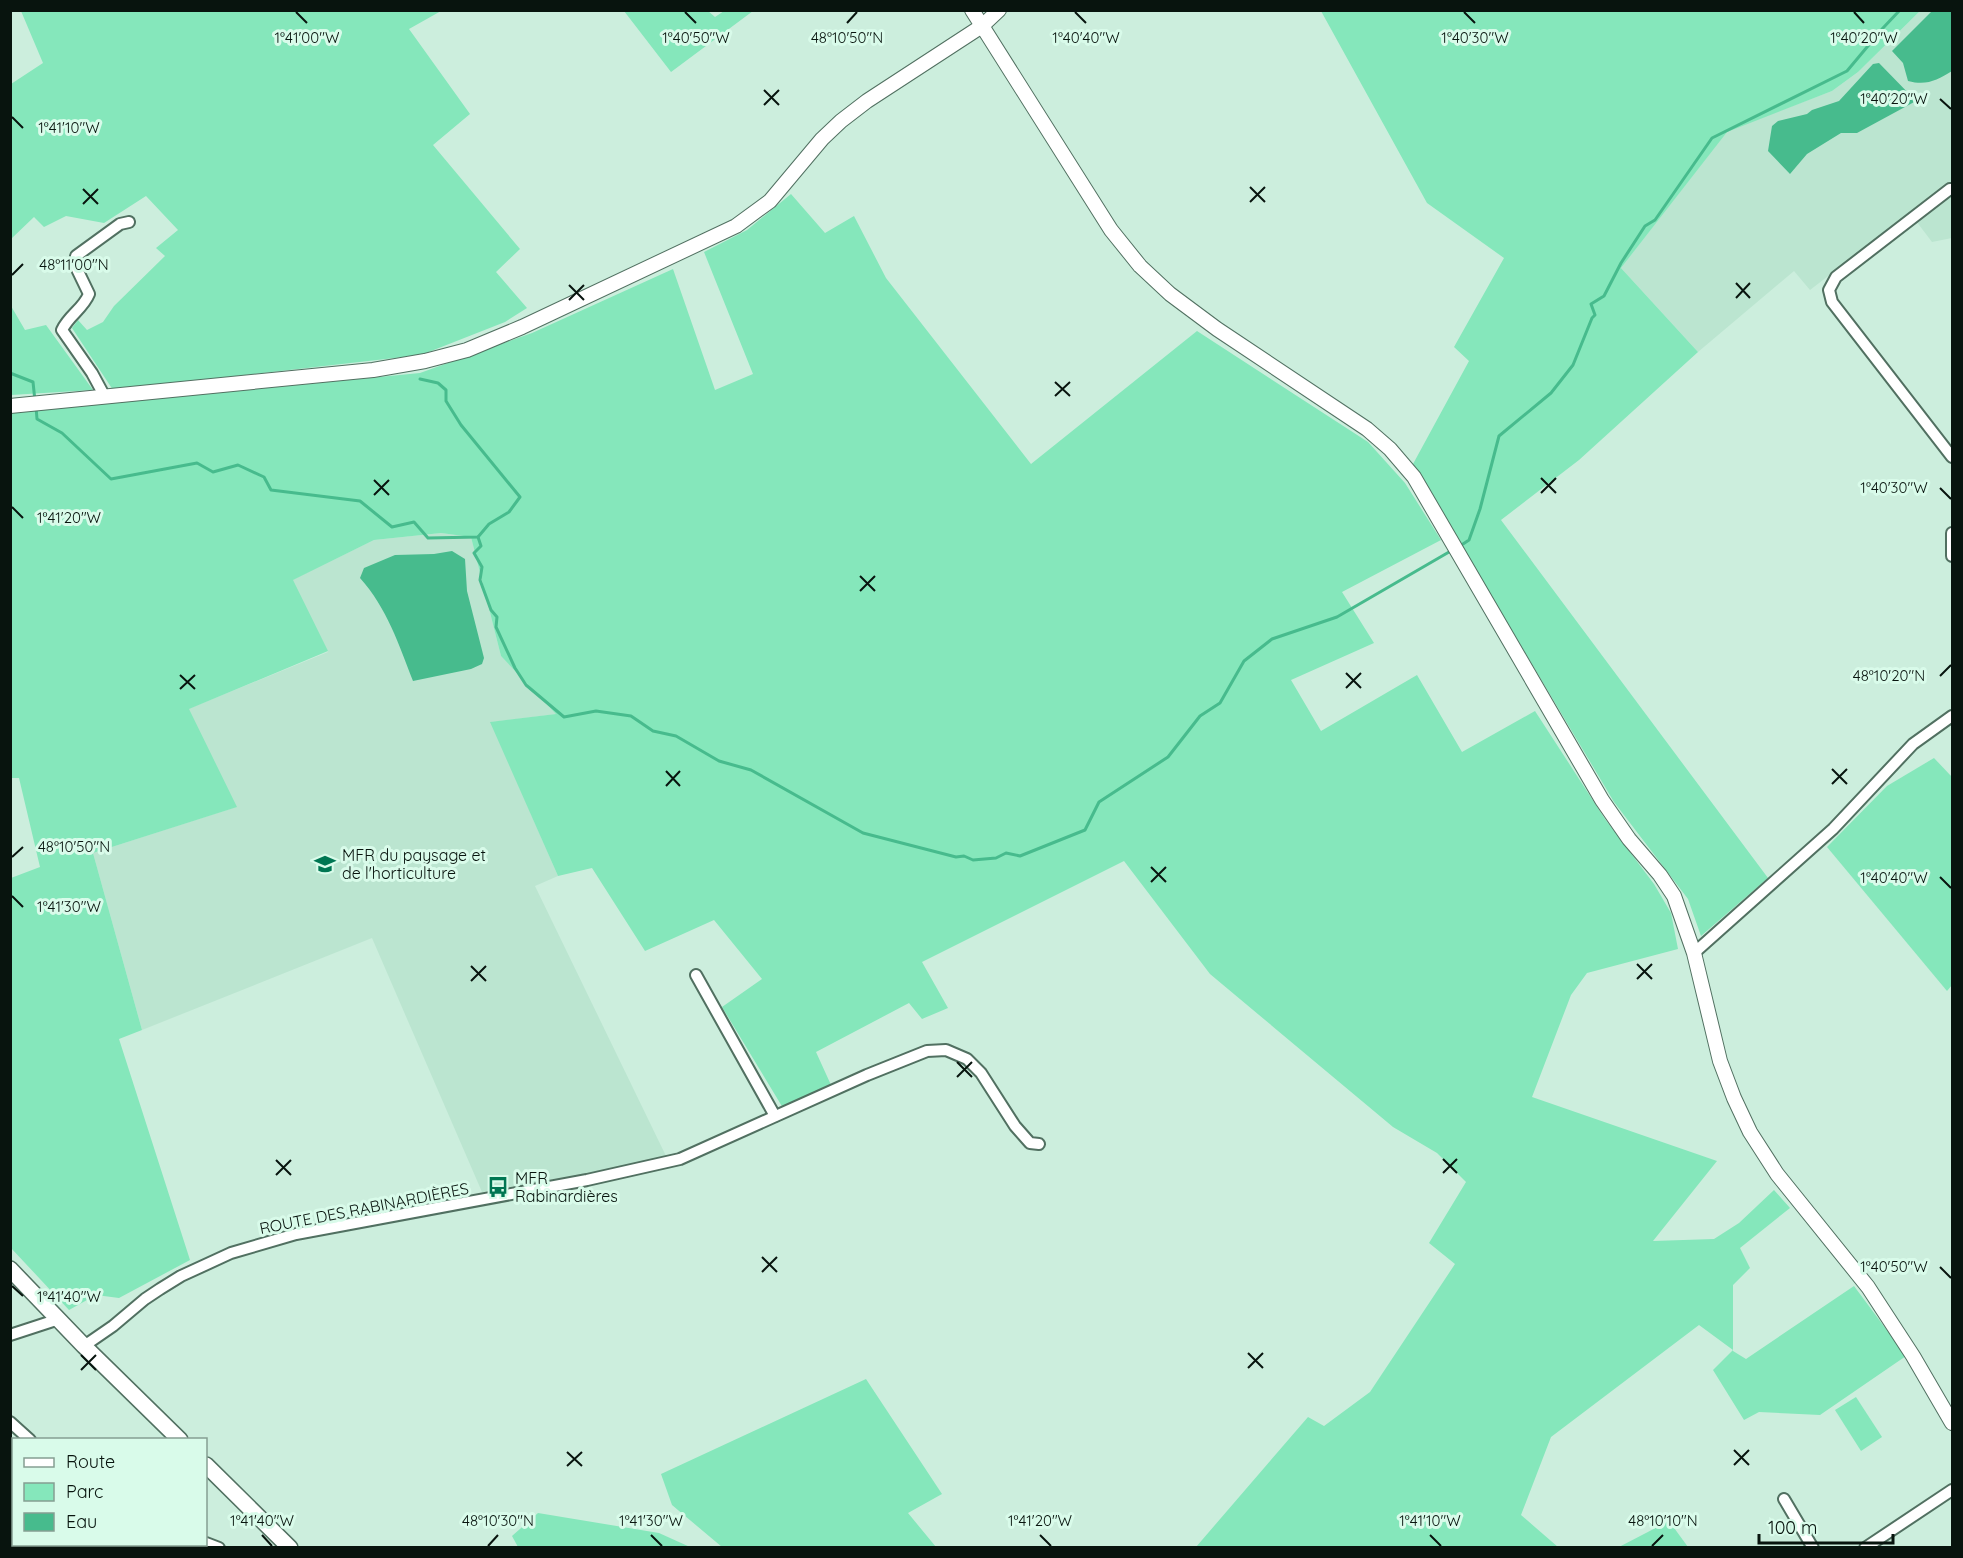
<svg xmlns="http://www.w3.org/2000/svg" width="1963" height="1558" viewBox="0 0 1963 1558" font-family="Quicksand,sans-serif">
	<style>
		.built { fill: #bbe5d0 }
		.green { fill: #85e7bb }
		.water { fill: #47bb8d }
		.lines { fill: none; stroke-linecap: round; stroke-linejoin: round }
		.stream { stroke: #47bb8d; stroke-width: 3 }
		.minor-casing { stroke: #517061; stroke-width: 14 }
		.tertiary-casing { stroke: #517061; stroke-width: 16 }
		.secondary-casing { stroke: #517061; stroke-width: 18 }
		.minor { stroke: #fff; stroke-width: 10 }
		.tertiary { stroke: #fff; stroke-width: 14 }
		.secondary { stroke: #fff; stroke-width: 15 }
		.ticks { fill: none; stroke: #08140e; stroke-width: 2 }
		.labels { text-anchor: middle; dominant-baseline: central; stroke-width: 6; stroke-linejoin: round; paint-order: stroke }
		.poi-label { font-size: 16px; fill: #08140e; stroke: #d9fbea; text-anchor: start }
		.street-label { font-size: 16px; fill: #08140e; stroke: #d9fbea }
		.ticks-label { font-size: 15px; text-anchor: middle; fill: #08140e; stroke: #d9fbea; stroke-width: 6; stroke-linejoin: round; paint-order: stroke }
	</style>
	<rect width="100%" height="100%" fill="#ced"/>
	<g class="built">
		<polygon points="1920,11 1952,11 1952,238 1932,242 1910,213 1810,290 1794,271 1698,352 1621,268 1727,131 1832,91 1858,72"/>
		<polygon points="441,533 471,537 501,656 557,714 491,722 558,876 535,886 666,1156 570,1177 482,1192 372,938 142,1030 93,853 236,807 188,709 328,652 292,580 374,540"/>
	</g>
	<g class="green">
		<polygon points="21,11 441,11 409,29 470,114 433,145 520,249 496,272 527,308 505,322 421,355 113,390 72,328 78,320 87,330 103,322 114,306 165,256 156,248 178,230 146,196 104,223 66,216 44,227 34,217 11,239 11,84 43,63"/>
		<polygon points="624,11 708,11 715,17 724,11 753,11 671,72"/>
		<polygon points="1321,11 1920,11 1858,72 1832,91 1727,132 1621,268 1698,352 1579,460 1501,520 1768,878 1701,936 1688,899 1614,802 1413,464 1469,361 1454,347 1504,258 1427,203"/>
		<polygon points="791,194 825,233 854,216 886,278 1031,464 1197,331 1368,442 1405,483 1441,540 1342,592 1374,643 1291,680 1321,731 1417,675 1462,752 1535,711 1605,819 1654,884 1671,913 1678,949 1587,973 1571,995 1532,1097 1717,1161 1653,1241 1714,1239 1739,1223 1774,1190 1790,1208 1740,1248 1750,1268 1733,1285 1733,1351 1746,1359 1854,1286 1906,1356 1820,1415 1759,1412 1744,1420 1713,1370 1733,1350 1699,1325 1551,1437 1521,1515 1558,1547 1196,1547 1308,1417 1324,1426 1370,1392 1455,1264 1429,1243 1466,1182 1437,1153 1393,1127 1210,974 1124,861 922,962 948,1008 922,1019 909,1003 816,1052 831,1085 783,1108 722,1007 762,979 714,920 645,951 592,868 558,876 490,722 556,714 501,656 471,537 441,533 374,540 293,580 328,651 189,709 237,807 93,853 142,1030 119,1039 190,1260 119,1298 96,1295 69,1310 11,1248 11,878 40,867 19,778 11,778 11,413 420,373 532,333 673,269 715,390 753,374 704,252 747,230"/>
		<polygon points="11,306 25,330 46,325 93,390 11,395"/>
		<polygon points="1934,758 1952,777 1952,985 1947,991 1827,847 1887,786"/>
		<polygon points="866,1379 942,1494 908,1513 936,1547 722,1547 672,1505 661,1474"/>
		<polygon points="1856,1397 1882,1437 1861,1451 1835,1410"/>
		<polygon points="538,1513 659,1533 690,1547 518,1547 512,1536"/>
		<polygon points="1669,1521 1688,1547 1619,1547"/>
	</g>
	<g class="water">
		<path d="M1932,11H1952V71C1937,80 1927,86 1908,81L1903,63L1892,51Z"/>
		<polygon points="1879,63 1916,101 1857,133 1841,133 1807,154 1790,174 1768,151 1772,126 1778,121 1807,114 1812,110 1839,101 1873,64"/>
		<path d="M452,551L465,559L467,591L484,658L482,664L471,669L413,681C399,645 387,608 360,578L364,568L395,555L434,554Z"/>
	</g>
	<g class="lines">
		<g class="stream">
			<polyline points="10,373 33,382 35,401"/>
			<polyline points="36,407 37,419 62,433 111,479 197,463 213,472 238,465 264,477 271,490 360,501 392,527 414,522 428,538 478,537 489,524 509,512 520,497 461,425 446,401 446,390 438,383 420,379"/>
			<polyline points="478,537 481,546 474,553 482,567 480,580 491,610 497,617 496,627 515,668 526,685 564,717 596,711 631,716 653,731 676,736 719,761 751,770 863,833 956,857 964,856 973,860 996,858 1006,853 1020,856 1085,830 1099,802 1168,757 1200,716 1220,703 1244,661 1272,639 1337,617 1449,552"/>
			<polyline points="1463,544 1469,540 1480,509 1499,436 1551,393 1573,365 1592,318 1595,315 1591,304 1604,296 1621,263 1645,226 1655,220 1712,138 1847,71 1883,28 1900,10"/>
		</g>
		<defs>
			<g id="minor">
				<polyline points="1950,189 1836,277 1829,290 1832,302 1952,457"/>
				<path d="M105,397L92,373L62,330C69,315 83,309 89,294L75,265L76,256L120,224L129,222"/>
				<polyline points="1952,533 1952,556"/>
				<polyline points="1694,953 1833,829 1913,744 1952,716"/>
				<polyline points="696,975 775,1116"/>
				<polyline points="10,1335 59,1319"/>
				<polyline points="84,1346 113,1326 145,1299 160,1289 181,1276 231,1253 296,1234 587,1180 680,1159 867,1075 927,1051 946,1050 967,1059 981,1073 1015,1126 1030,1143 1039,1144"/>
				<polyline points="10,1422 30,1440"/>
				<polyline points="1784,1499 1813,1548"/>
				<polyline points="206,1543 219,1548"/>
				<polyline points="1865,1548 1952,1490"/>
			</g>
			<g id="tertiary">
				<polyline points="972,10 1111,230 1140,266 1170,294 1217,329 1367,429 1390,449 1414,477 1602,800 1629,839 1660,875 1674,896 1694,953 1720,1061 1734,1098 1750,1132 1777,1174 1868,1287 1913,1356 1952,1423"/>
				<polyline points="10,406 373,370 425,361 467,350 522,327 736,226 770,201 822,139 841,121 867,101 982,26 999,10"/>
			</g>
			<g id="secondary">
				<polyline points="10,1269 84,1346 180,1440"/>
				<polyline points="206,1465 290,1548"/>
			</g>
		</defs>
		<use href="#minor" class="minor-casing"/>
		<use href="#tertiary" class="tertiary-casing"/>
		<use href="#secondary" class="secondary-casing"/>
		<use href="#minor" class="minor"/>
		<use href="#tertiary" class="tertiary"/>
		<use href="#secondary" class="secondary"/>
	</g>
	<path class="ticks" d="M296,12L307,23M685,12L696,23M1075,12L1086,23M1464,12L1475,23M1854,12L1864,23M847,23L857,12M764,90L779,105M1940,99L1951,109M764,105L779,90M12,117L23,128M1250,187L1265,202M83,189L98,204M1250,202L1265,187M83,204L98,189M12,275L23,264M1736,283L1750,298M569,285L584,300M1736,298L1750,283M569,300L584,285M1055,382L1070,396M1055,396L1070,382M1541,478L1556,493M374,480L389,495M1940,488L1951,499M1541,493L1556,478M374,495L389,480M12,507L23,518M860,576L875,591M860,591L875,576M1346,673L1361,688M180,675L195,689M1940,676L1951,665M1346,688L1361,673M180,689L195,675M1832,769L1847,784M666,771L680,786M1832,784L1847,769M666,786L680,771M12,857L23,847M1151,867L1166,882M1940,877L1951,888M1151,882L1166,867M12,896L23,907M1637,964L1652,979M471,966L486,981M1637,979L1652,964M471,981L486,966M957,1062L972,1077M957,1077L972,1062M1443,1159L1457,1173M276,1160L291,1175M1443,1173L1457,1159M276,1175L291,1160M762,1257L777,1272M1940,1267L1951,1278M762,1272L777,1257M12,1286L23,1296M1248,1353L1263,1368M81,1355L96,1370M1248,1368L1263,1353M81,1370L96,1355M1734,1450L1749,1465M567,1452L582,1466M1734,1465L1749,1450M567,1466L582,1452M262,1535L272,1546M651,1535L662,1546M1040,1535L1051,1546M1430,1535L1441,1546M488,1546L498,1535M1652,1546L1663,1535"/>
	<defs>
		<symbol id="school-bare" viewBox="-9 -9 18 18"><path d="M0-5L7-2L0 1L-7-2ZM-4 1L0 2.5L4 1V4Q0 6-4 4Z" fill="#007652" stroke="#d9fbea" stroke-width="2.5" paint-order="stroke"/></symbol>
		<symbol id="bus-bare" viewBox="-9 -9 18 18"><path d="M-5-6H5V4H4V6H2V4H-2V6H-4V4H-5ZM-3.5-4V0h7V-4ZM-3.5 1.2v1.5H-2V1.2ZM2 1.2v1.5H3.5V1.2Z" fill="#007652" stroke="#d9fbea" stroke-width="2.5" paint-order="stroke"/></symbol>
	</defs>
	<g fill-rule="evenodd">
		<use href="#school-bare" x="310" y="849" width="30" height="30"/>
		<use href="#bus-bare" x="483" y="1172" width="30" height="30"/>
	</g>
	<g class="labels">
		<g class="poi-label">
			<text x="342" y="855">MFR du paysage et<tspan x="342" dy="18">de l'horticulture</tspan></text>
			<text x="515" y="1178">MFR<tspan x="515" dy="18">Rabinardières</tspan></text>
		</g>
		<g class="street-label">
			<text transform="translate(364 1208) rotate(-11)">ROUTE DES RABINARDIÈRES</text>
		</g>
	</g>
	<g class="ticks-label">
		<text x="307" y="43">1°41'00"W</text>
		<text x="696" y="43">1°40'50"W</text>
		<text x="847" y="43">48°10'50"N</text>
		<text x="1086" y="43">1°40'40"W</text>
		<text x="1475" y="43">1°40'30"W</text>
		<text x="1864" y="43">1°40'20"W</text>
		<text x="1894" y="104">1°40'20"W</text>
		<text x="69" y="133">1°41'10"W</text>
		<text x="74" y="270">48°11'00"N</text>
		<text x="1894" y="493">1°40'30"W</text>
		<text x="69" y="523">1°41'20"W</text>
		<text x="1889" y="681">48°10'20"N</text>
		<text x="74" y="852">48°10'50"N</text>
		<text x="1894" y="883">1°40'40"W</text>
		<text x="69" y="912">1°41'30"W</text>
		<text x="1894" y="1272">1°40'50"W</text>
		<text x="69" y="1302">1°41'40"W</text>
		<text x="498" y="1526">48°10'30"N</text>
		<text x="1663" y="1526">48°10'10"N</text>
		<text x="262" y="1526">1°41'40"W</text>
		<text x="651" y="1526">1°41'30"W</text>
		<text x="1040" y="1526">1°41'20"W</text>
		<text x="1430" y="1526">1°41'10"W</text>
	</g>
	<rect width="1963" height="1558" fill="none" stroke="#08140e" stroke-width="24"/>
	<rect x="12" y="1438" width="195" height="108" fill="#d9fbea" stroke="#859f92" stroke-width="1.5"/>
	<rect x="24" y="1458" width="30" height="9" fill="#ffffff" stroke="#859f92" stroke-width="1.5"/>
	<text x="66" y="1468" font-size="18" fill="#08140e">Route</text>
	<rect x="24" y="1483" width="30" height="18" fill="#85e7bb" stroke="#859f92" stroke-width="1.5"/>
	<text x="66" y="1498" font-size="18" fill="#08140e">Parc</text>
	<rect x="24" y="1513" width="30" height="18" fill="#47bb8d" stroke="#859f92" stroke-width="1.5"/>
	<text x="66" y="1528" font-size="18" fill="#08140e">Eau</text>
	<path d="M1759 1534v9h134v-9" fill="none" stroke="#08140e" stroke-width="3"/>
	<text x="1768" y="1534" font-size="18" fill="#08140e" stroke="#d9fbea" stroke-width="4.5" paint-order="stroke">100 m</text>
</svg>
